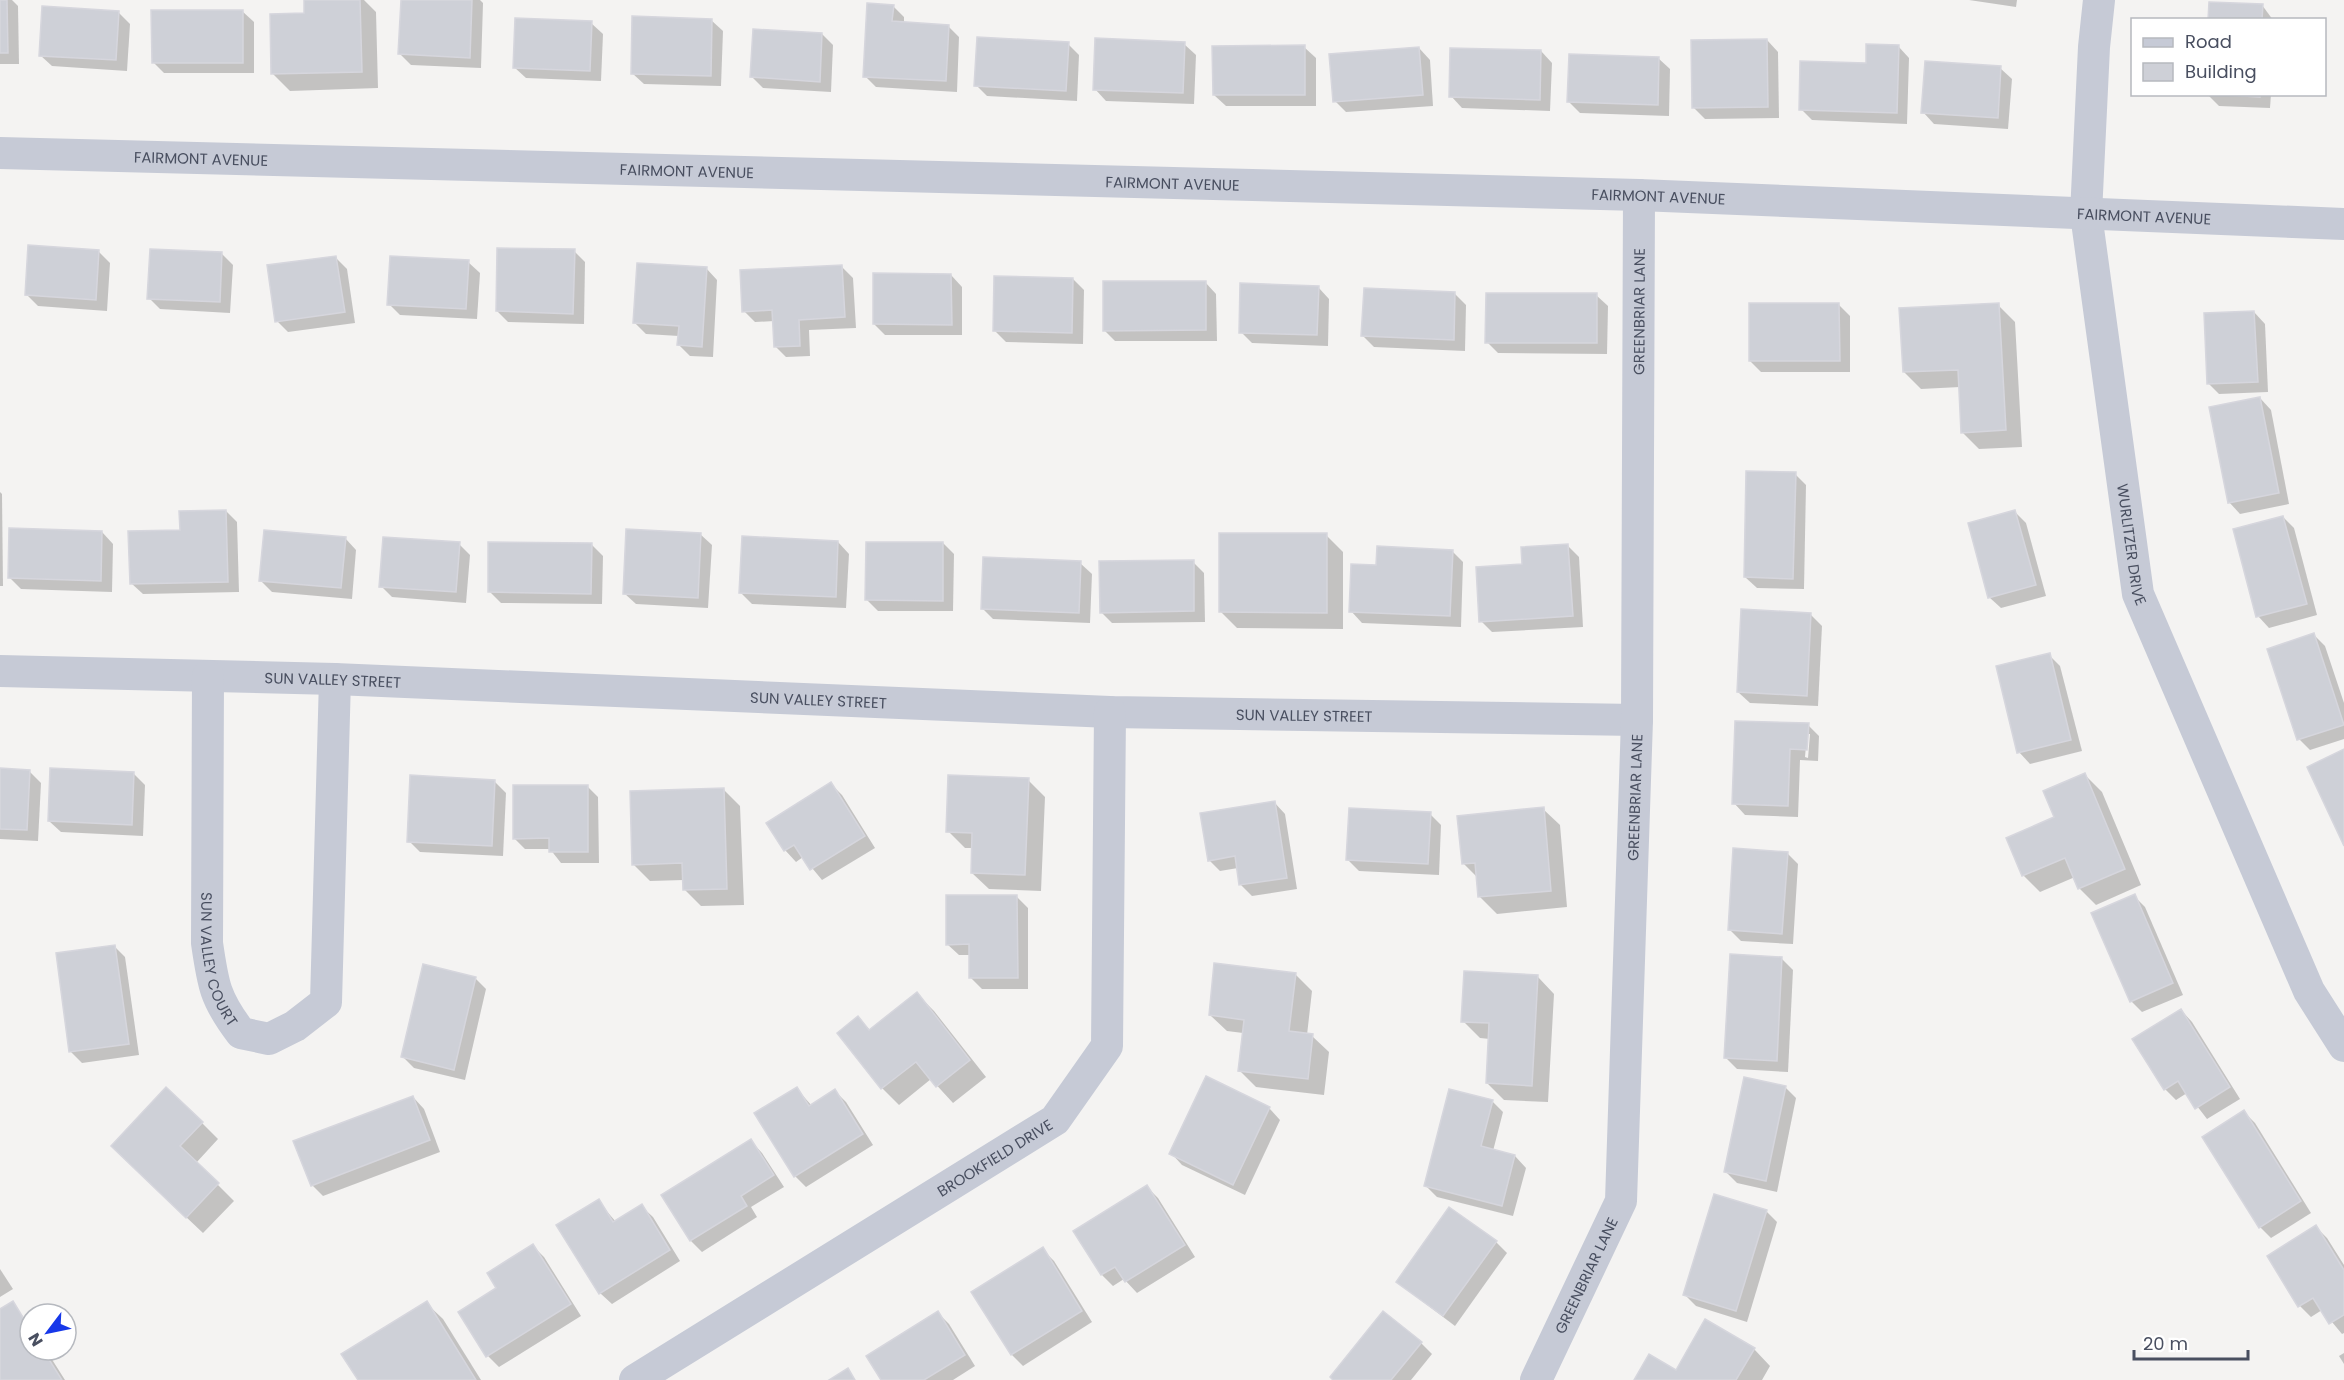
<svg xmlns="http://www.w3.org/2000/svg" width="2344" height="1380" viewBox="0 0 2344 1380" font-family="Poppins,sans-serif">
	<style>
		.shadow { fill: #0003; fill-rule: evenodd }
		.building { fill: #ced0d7; stroke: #d6d6dd; stroke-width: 1.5 }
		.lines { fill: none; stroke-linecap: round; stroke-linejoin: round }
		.minor { stroke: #c6cad6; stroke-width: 32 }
		.labels { text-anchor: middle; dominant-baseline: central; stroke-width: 6; stroke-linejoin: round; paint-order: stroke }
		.street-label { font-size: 15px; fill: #494f60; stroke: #fff }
	</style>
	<rect width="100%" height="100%" fill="#f4f3f2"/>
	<g class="shadow">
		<polygon points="0,0 12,0 18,6 19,64 0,64"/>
		<polygon points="305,0 364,0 376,12 378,88 290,91 273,74 306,14"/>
		<polygon points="402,0 480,0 483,3 481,68 411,65 400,54"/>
		<polygon points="1969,0 2017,0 2016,7"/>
		<polygon points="2262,5 2273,20 2210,20"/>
		<polygon points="893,6 904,17 904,24 948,26 959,37 957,92 876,87 865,76"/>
		<polygon points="242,11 254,22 254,73 164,73 153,62"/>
		<polygon points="119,13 130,24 127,71 52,66 40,55"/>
		<polygon points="711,20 723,31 721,86 644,84 632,73"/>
		<polygon points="591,23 603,34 601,81 526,78 514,67"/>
		<polygon points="822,34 833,45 831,92 763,88 752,77"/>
		<polygon points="1767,40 1778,52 1779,118 1705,119 1694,108"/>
		<polygon points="1068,44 1079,55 1077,101 987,96 976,85"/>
		<polygon points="1184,44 1196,55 1194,104 1106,101 1095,89"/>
		<polygon points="1898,46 1909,58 1907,124 1812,120 1801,109"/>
		<polygon points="1304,47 1316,58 1316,106 1226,106 1214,95"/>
		<polygon points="1419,48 1430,60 1433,106 1346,112 1335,101"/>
		<polygon points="1541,51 1552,63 1550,111 1462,108 1451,96"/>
		<polygon points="1658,58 1670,69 1669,116 1580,113 1569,102"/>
		<polygon points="2000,68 2012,79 2008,129 1934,124 1923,112"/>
		<polygon points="2207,94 2271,94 2270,108 2219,106"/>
		<polygon points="574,251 585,262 584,324 508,322 497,311"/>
		<polygon points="99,252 110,263 107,311 38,306 27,295"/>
		<polygon points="222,254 233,265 230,313 160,309 149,298"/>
		<polygon points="336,258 347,269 355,323 288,332 277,321"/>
		<polygon points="468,262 480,273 477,319 400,315 389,304"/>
		<polygon points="842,267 853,278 856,328 809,330 810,356 786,357 775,346 774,321 755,322 744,311"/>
		<polygon points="706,268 717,280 713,357 690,356 679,345 679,336 646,334 634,322"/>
		<polygon points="951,275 962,287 962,335 885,335 874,324"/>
		<polygon points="1073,279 1084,290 1083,344 1006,342 995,331"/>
		<polygon points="1205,282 1216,294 1217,341 1115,341 1104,330"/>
		<polygon points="1318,287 1329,299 1328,346 1252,343 1241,332"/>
		<polygon points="1455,294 1466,305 1465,351 1374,347 1363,336"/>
		<polygon points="1596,295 1608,306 1607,354 1498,353 1487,342"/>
		<polygon points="1839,305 1850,316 1850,372 1761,372 1750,361"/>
		<polygon points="1998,305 2015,322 2022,447 1979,449 1962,432 1960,387 1921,389 1904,372"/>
		<polygon points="2254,312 2265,324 2268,392 2219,394 2208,383"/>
		<polygon points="2260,398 2271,410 2289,504 2240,514 2229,502"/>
		<polygon points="1795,474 1806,485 1804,589 1757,588 1745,577"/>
		<polygon points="0,492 2,494 3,586 0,586"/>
		<polygon points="226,511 237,522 239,592 143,594 131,583 181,531"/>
		<polygon points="2015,512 2026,523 2046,596 2001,608 1989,597"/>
		<polygon points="2283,517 2294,528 2317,615 2269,628 2258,616"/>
		<polygon points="102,532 113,544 112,592 21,589 10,578"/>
		<polygon points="700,534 712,545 708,608 636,604 624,593"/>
		<polygon points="1326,535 1343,552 1343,629 1237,628 1220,611"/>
		<polygon points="345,538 356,550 352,599 272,592 261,581"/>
		<polygon points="838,542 849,554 846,608 752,604 740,592"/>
		<polygon points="943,543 954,554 953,611 878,611 867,600"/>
		<polygon points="459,544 470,555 466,603 392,597 381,586"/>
		<polygon points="592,545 603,556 602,604 501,603 490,592"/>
		<polygon points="1568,546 1579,557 1583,627 1492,632 1481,621 1523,566"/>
		<polygon points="1452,551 1463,562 1461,627 1362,623 1351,611 1377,567"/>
		<polygon points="1193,562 1204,573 1205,622 1112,623 1101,612"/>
		<polygon points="1080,563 1092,574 1090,623 993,619 982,608"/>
		<polygon points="1810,614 1822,626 1818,706 1750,703 1738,692"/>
		<polygon points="2314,635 2325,646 2344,703 2344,739 2310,750 2299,739"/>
		<polygon points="2049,655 2060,666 2082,751 2030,764 2019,752"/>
		<path d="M1808,725L1819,736L1818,761L1800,760L1798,817L1745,815L1734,803ZM1807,734H1810L1808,758L1805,757Z"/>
		<polygon points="0,770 30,772 41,783 38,841 0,839"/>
		<polygon points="134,774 145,785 143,836 61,832 49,821"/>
		<polygon points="2085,775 2102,792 2141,885 2096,905 2079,888 2075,877 2040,892 2023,875"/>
		<polygon points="1028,780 1045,797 1041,891 989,889 972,873 973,848 965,848 948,831"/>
		<polygon points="495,782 506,793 503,856 420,852 409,841"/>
		<polygon points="831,784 842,795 875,848 822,880 803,857 796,862 785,850 768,823"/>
		<polygon points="587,786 598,797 599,863 561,863 550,849 525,849 514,838"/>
		<polygon points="723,789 740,806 744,905 701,906 684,889 684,880 650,881 633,864"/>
		<polygon points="1274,802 1285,814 1297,889 1252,896 1241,885 1238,868 1220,871 1209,860"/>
		<polygon points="1543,809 1560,825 1567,907 1497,914 1480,897 1478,878 1463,863"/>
		<polygon points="1430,814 1441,825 1439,875 1359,871 1348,860"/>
		<polygon points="1787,853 1798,864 1793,944 1741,941 1729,929"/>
		<polygon points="2134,896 2145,907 2183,995 2142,1012 2131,1001"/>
		<polygon points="1017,897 1028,908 1028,989 982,989 971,978 970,955 959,955 947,944"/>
		<polygon points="114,946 125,957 139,1055 82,1063 71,1052"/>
		<polygon points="1782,959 1793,970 1788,1072 1737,1069 1726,1058"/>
		<polygon points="1295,974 1312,991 1307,1035 1312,1036 1329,1052 1324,1095 1256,1087 1239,1070 1243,1033 1227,1031 1210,1015"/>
		<polygon points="1538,977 1554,994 1548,1102 1504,1100 1487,1083 1490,1039 1480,1038 1463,1021"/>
		<polygon points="475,978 486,989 465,1080 414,1068 403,1057"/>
		<polygon points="917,994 934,1011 986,1077 953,1103 931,1079 899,1105 882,1088 858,1018 871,1031"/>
		<polygon points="2181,1010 2192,1022 2240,1099 2207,1119 2187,1093 2176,1100 2165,1089"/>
		<polygon points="1785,1087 1796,1098 1777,1192 1737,1183 1726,1172"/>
		<polygon points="797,1089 812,1106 835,1091 846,1102 873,1145 806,1187 795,1176"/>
		<polygon points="413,1097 424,1109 440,1152 323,1196 312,1185"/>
		<polygon points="1492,1101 1503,1112 1493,1151 1515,1156 1526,1168 1513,1216 1437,1197 1426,1186"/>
		<polygon points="1269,1108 1280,1120 1245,1195 1182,1165 1171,1153"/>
		<polygon points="2244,1112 2255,1123 2311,1213 2271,1238 2260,1227"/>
		<polygon points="202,1123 218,1139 196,1163 234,1201 203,1233 129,1163"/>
		<polygon points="751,1141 762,1153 784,1187 751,1207 757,1217 702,1252 691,1241 663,1196"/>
		<polygon points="1147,1187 1158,1198 1195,1257 1137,1293 1124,1279 1113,1286 1102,1275 1075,1231"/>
		<polygon points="598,1201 616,1222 641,1206 653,1217 680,1261 612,1304 600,1293 558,1226"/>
		<polygon points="1766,1211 1777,1222 1747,1322 1696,1306 1685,1295"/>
		<polygon points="2316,1227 2327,1238 2344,1265 2344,1333 2342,1334 2322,1310 2311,1317 2300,1306"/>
		<polygon points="1496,1242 1507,1253 1455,1326 1397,1282"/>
		<polygon points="533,1246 544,1257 581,1316 499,1367 488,1356 460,1312 498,1288"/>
		<polygon points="1042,1249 1054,1261 1092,1322 1023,1366 1012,1355 973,1293"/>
		<polygon points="0,1269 13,1289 0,1297"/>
		<polygon points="12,1303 30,1325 30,1350 46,1350 65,1380 0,1380 0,1311"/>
		<polygon points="426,1303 443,1319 481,1380 359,1380"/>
		<polygon points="938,1313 949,1324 975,1366 953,1380 883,1380"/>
		<polygon points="1421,1343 1432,1354 1411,1380 1335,1380"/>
		<polygon points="1754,1349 1770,1366 1762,1380 1636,1380 1676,1372"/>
		<polygon points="2344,1353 2344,1364 2339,1356"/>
	</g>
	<g class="building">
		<polygon points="0,0 7,0 8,53 0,53"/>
		<polygon points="304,0 360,0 362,72 271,74 270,14 304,13"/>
		<polygon points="401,0 472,0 470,58 398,54"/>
		<polygon points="2209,2 2263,4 2262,20 2208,20"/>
		<polygon points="867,3 894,5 892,21 949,25 946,81 863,77"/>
		<polygon points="42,6 119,11 116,60 39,56"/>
		<polygon points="151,10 243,10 243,63 152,63"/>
		<polygon points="632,16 712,19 711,76 631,74"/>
		<polygon points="515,18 592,21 590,71 513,68"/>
		<polygon points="753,29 822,33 820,82 750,77"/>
		<polygon points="977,37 1069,42 1066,91 974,86"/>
		<polygon points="1095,38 1185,42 1183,93 1093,90"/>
		<polygon points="1767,39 1768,107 1692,108 1691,40"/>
		<polygon points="1866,44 1899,45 1897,113 1799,110 1800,61 1866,63"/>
		<polygon points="1305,45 1305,95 1213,95 1212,46"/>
		<polygon points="1419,47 1423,95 1333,102 1329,54"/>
		<polygon points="1450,48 1541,50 1540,100 1449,97"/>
		<polygon points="1569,54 1659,57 1658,105 1567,102"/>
		<polygon points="1925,61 2001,66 1998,118 1921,113"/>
		<polygon points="2206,94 2260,94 2260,97"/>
		<polygon points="28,245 99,250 96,300 25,295"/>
		<polygon points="497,248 575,249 573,314 496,311"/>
		<polygon points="150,249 222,252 220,302 147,299"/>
		<polygon points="336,256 345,312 275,322 267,265"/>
		<polygon points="390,256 469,260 466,309 387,305"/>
		<polygon points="637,263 707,267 702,347 677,345 679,326 633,323"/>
		<polygon points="842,265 845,317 799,320 800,346 774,347 772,310 742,312 740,270"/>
		<polygon points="873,273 951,274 952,325 873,324"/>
		<polygon points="994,276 1073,278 1072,333 993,331"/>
		<polygon points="1103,281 1206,281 1206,330 1103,331"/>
		<polygon points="1240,283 1319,286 1317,335 1239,333"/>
		<polygon points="1364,288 1455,292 1454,340 1361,336"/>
		<polygon points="1486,293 1597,293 1597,343 1485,343"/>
		<polygon points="1749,303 1839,303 1840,361 1749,361"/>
		<polygon points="1999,303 2006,430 1961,433 1958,370 1903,372 1899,308"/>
		<polygon points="2254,311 2258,382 2207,384 2204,313"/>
		<polygon points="2260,397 2279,493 2228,503 2209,407"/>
		<polygon points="1746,471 1796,472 1793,579 1744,577"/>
		<polygon points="226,510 228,582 130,584 128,531 180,530 179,511"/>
		<polygon points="2015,510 2036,585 1988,598 1968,523"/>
		<polygon points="2283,516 2307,604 2256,617 2233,529"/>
		<polygon points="9,528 102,531 101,581 8,578"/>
		<polygon points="626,529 701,533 698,598 623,594"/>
		<polygon points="264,530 346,537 341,588 259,581"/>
		<polygon points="1219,533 1327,533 1327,613 1219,612"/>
		<polygon points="742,536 838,541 836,597 739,593"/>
		<polygon points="383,537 460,542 456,592 379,587"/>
		<polygon points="488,542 592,543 591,594 488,592"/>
		<polygon points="866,542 943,542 943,601 865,600"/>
		<polygon points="1568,544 1573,616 1479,622 1476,567 1522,564 1521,547"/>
		<polygon points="1377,546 1453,550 1450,616 1349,612 1351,564 1376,565"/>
		<polygon points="983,557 1081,561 1079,613 981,609"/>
		<polygon points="1194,560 1194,611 1100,613 1099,561"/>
		<polygon points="1741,609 1811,613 1807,696 1737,692"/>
		<polygon points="2314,633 2344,725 2297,740 2267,649"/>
		<polygon points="2050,653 2071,740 2017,753 1996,666"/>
		<polygon points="1735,721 1809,723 1807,750 1790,749 1788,806 1732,804"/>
		<polygon points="2344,749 2344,846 2307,767"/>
		<polygon points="0,768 30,770 27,830 0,829"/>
		<polygon points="50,768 134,772 132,825 48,821"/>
		<polygon points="2085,773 2125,869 2078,889 2065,858 2022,876 2006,838 2054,817 2043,791"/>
		<polygon points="410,775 495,780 492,846 407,842"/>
		<polygon points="948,775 1029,778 1025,875 971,873 972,833 946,832"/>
		<polygon points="831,782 865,836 810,870 794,845 784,851 766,823"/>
		<polygon points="513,785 588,785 588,852 549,852 549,838 513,839"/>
		<polygon points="724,788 727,889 683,890 682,863 632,865 630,791"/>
		<polygon points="1275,801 1287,878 1239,885 1235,856 1208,861 1200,813"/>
		<polygon points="1544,807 1551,891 1478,897 1475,863 1462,864 1457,816"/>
		<polygon points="1349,808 1431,812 1428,864 1346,860"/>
		<polygon points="1733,848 1788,852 1782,934 1728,930"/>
		<polygon points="2135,894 2173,983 2130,1002 2091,913"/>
		<polygon points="946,895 1017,895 1018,978 969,978 969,944 946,945"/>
		<polygon points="115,945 129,1044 69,1052 56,953"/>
		<polygon points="1730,954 1782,957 1777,1061 1724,1058"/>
		<polygon points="1214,963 1296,973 1289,1031 1313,1034 1308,1079 1238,1071 1244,1020 1209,1015"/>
		<polygon points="423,964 476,977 454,1070 401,1057"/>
		<polygon points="1464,971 1538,975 1532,1086 1486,1083 1489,1023 1461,1022"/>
		<polygon points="917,992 970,1060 936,1087 916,1062 881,1089 837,1033 858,1016 869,1030"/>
		<polygon points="2181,1009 2230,1087 2195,1109 2178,1081 2164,1090 2132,1039"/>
		<polygon points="1206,1076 1270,1107 1233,1185 1169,1154"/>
		<polygon points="1744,1077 1786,1086 1766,1181 1724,1172"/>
		<polygon points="166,1087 203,1122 180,1146 219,1183 186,1218 111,1146"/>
		<polygon points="797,1087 809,1106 835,1089 863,1134 794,1177 754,1113"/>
		<polygon points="1449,1089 1493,1100 1481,1146 1515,1155 1502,1206 1424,1186"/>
		<polygon points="413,1096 430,1140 311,1186 293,1141"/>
		<polygon points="2244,1110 2301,1201 2259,1228 2202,1137"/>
		<polygon points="751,1139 774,1175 741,1196 747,1206 690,1241 661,1195"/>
		<polygon points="1147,1185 1185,1245 1125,1282 1115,1267 1101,1275 1073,1231"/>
		<polygon points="1714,1194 1767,1210 1736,1311 1683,1295"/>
		<polygon points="599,1199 613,1222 642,1204 670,1250 599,1294 556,1225"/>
		<polygon points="1449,1207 1497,1241 1443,1316 1396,1282"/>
		<polygon points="2316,1225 2344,1270 2344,1315 2329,1324 2313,1298 2298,1307 2267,1256"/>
		<polygon points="533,1244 571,1304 486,1357 458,1312 496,1288 487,1273"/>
		<polygon points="1043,1247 1082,1311 1011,1355 971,1292"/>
		<polygon points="13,1301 30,1329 30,1350 43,1350 62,1380 0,1380 0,1309"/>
		<polygon points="427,1301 476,1380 358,1380 341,1354"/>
		<polygon points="938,1311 965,1355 924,1380 881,1380 866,1356"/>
		<polygon points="1383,1311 1422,1342 1391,1380 1333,1380 1330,1377"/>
		<polygon points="1705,1319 1755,1348 1736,1380 1634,1380 1649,1354 1676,1370"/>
		<polygon points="848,1368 855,1380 829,1380"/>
	</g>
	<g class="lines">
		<g class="minor">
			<path id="s1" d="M2099,0L2094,47L2086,214L2138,594L2309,991L2344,1046"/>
			<path id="s2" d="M0,153L1639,195L2344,224"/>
			<path id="s3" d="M0,671L335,679L1110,712L1637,720"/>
			<path id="s4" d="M208,676L207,943C213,985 215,999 241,1033L269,1039L295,1026L326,1002L335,679"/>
			<path id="s5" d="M635,1380L1055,1120L1107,1046L1110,712"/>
			<path id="s6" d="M1536,1380L1621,1201L1637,720L1639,195"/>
		</g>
	</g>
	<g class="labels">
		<g class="street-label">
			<text stroke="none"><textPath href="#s2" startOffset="201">FAIRMONT AVENUE</textPath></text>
			<text stroke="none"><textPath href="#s2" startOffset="687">FAIRMONT AVENUE</textPath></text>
			<text stroke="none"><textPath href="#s2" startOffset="1173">FAIRMONT AVENUE</textPath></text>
			<text stroke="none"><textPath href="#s2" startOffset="1659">FAIRMONT AVENUE</textPath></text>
			<text stroke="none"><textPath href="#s2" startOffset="2145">FAIRMONT AVENUE</textPath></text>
			<text stroke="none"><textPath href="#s6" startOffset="1088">GREENBRIAR LANE</textPath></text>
			<text stroke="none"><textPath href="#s1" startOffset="548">WURLITZER DRIVE</textPath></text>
			<text stroke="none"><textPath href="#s3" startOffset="333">SUN VALLEY STREET</textPath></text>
			<text stroke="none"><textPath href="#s3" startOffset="819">SUN VALLEY STREET</textPath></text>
			<text stroke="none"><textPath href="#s3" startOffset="1305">SUN VALLEY STREET</textPath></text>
			<text stroke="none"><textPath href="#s6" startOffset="602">GREENBRIAR LANE</textPath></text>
			<text stroke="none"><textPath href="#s4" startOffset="285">SUN VALLEY COURT</textPath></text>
			<text stroke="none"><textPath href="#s5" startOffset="423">BROOKFIELD DRIVE</textPath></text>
			<text stroke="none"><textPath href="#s6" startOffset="116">GREENBRIAR LANE</textPath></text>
		</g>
	</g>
	<rect x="2131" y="18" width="195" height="78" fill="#ffffff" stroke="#b6b9bf" stroke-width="1.5"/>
	<rect x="2143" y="38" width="30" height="9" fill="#c6cad6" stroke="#b6b9bf" stroke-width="1.5"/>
	<text x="2185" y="48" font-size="18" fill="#494f60">Road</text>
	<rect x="2143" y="63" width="30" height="18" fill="#ced0d7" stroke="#b6b9bf" stroke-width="1.5"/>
	<text x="2185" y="78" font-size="18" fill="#494f60">Building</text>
	<g transform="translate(48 1332) rotate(238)"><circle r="28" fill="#ffffff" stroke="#b6b9bf" stroke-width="1.5"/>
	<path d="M0-4.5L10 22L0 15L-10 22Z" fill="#1738e9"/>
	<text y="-9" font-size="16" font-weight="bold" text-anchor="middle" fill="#494f60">N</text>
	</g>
	<path d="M2134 1350v9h114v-9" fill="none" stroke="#494f60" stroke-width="3"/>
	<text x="2143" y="1350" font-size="18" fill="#494f60" stroke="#ffffff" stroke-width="4.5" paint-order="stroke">20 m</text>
</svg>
